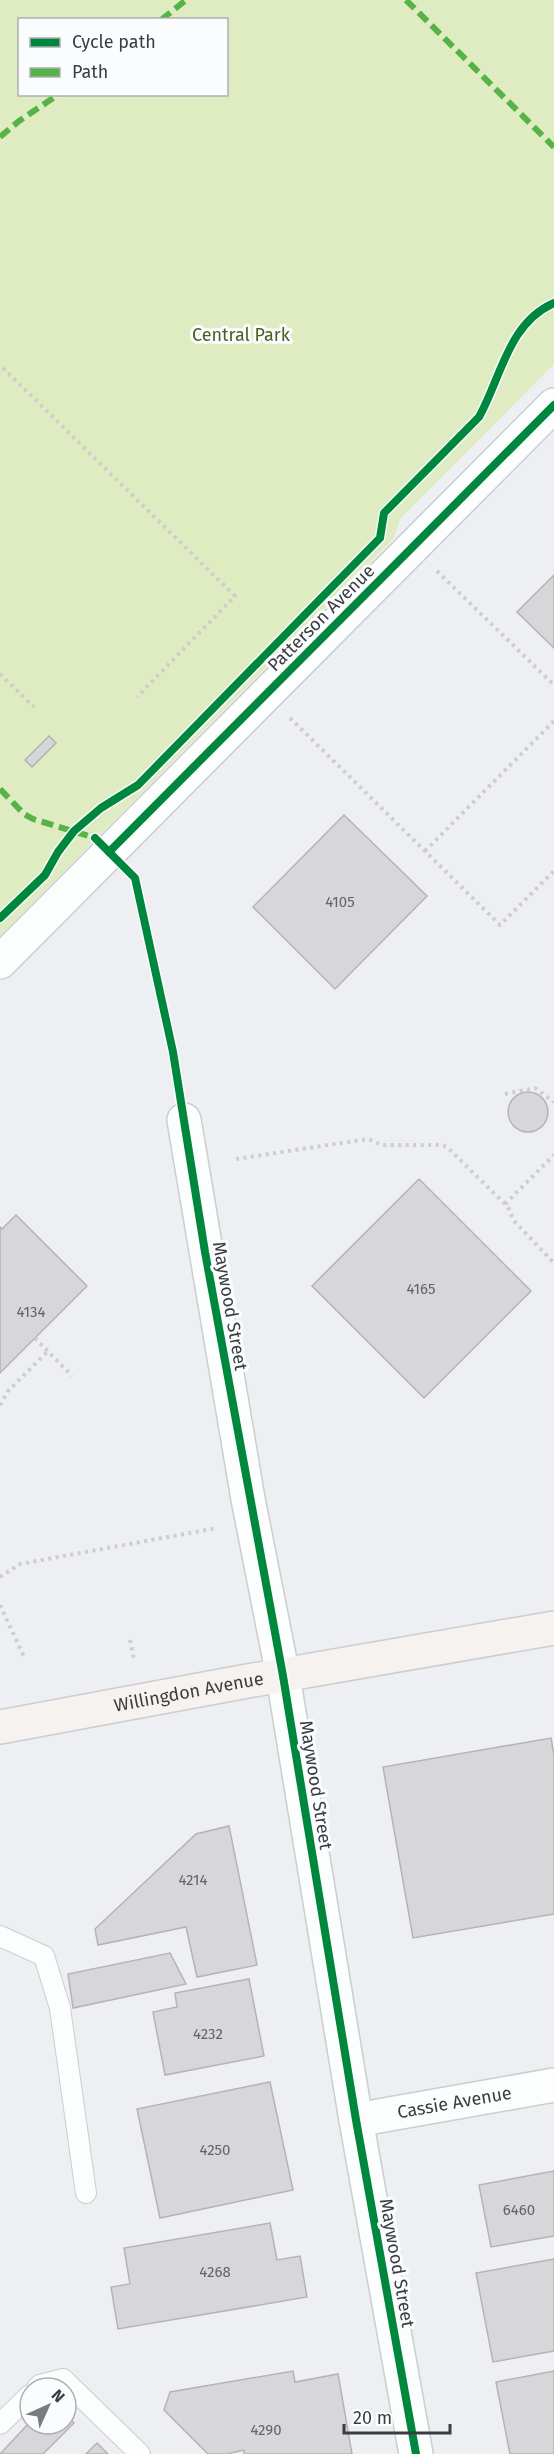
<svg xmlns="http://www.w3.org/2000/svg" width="554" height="2454" viewBox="0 0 554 2454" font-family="'Fira Sans',sans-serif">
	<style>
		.green { fill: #dfebc0; fill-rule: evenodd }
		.building { fill: #d7d7d9; stroke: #b4b4b6; stroke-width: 1.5 }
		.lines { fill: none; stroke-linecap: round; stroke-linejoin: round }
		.service-casing { stroke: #cbcdcf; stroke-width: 22 }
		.minor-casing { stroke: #cbcdcf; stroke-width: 36 }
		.tertiary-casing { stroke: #cbcdcf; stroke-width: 36 }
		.secondary-casing { stroke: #cbcdcf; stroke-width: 36 }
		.path { stroke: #cdcdcf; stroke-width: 4; stroke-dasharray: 3 4.5; stroke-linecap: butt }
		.service { stroke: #fcfdfd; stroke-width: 20 }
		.minor { stroke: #fcfdfd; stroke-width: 33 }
		.tertiary { stroke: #fcfdfd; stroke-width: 33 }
		.secondary { stroke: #f6f2ef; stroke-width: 33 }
		.quiet { stroke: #56b347; stroke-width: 6; stroke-dasharray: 12 6; stroke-linecap: butt }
		.cycleway-casing { stroke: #fafcfe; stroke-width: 11 }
		.cycleway { stroke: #00873e; stroke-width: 8 }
		.labels { text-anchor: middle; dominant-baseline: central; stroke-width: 6; stroke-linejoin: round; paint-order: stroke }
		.number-label { font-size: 15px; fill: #626466 }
		.park-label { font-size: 18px; fill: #505c22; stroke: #fafcfe }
		.street-label { font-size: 18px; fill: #3a3c3e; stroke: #fafcfe }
	</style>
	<rect width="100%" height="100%" fill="#edeff2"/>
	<path class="green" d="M0,0H554V364L400,519L394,538L0,936ZM20,20H226V94H20Z"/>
	<g class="building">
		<polygon points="554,575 554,648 517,612"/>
		<polygon points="49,736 56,743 32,767 25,760"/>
		<polygon points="344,815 427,896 335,989 253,907"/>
		<circle cx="528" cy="1112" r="20"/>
		<polygon points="419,1179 531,1291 424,1398 312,1286"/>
		<polygon points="16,1215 87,1286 0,1373 0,1227 2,1229"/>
		<polygon points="551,1738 554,1755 554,1914 413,1938 383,1767"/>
		<polygon points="229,1826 257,1965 197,1977 186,1927 98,1945 95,1929 196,1834"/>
		<polygon points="170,1953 186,1984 73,2008 68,1974"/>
		<polygon points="249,1979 264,2056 165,2075 153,2012 177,2007 175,1993"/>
		<polygon points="270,2082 293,2190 160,2218 137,2109"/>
		<polygon points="554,2171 554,2236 491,2247 479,2185"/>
		<polygon points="270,2223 277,2260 300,2256 307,2297 118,2329 111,2287 130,2284 124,2248"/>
		<polygon points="554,2259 554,2351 493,2362 476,2273"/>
		<polygon points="293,2371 295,2382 338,2374 352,2454 244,2454 244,2450 227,2454 208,2454 164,2410 170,2392"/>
		<polygon points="554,2371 554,2454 510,2454 496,2382"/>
		<polygon points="66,2414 74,2423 43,2454 0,2454 30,2422 66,2424"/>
		<polygon points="97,2443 108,2454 86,2454"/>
	</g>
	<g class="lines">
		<defs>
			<g id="service">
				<polyline points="0,1936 44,1956 60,2008 86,2193"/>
				<polyline points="37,2388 40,2385 63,2379 140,2454"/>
				<polyline points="0,2424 30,2395"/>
			</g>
			<g id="minor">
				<polyline points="184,1120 248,1499 283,1676 356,2120 416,2454"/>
				<path id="s1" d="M356,2120L554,2085"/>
			</g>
			<polyline id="tertiary" points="0,962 554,405"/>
			<g id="secondary">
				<path id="s2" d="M0,1727L242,1682L554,1628"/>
			</g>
		</defs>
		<use href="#service" class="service-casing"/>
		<use href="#minor" class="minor-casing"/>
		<use href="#tertiary" class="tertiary-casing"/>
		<use href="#secondary" class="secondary-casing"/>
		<g class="path">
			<polyline points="3,368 235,596 137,697"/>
			<polyline points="437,571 554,685"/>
			<polyline points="0,674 34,707"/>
			<polyline points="290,718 500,925 554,871"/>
			<polyline points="425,851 554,721"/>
			<polyline points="505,1094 535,1088 554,1102"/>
			<polyline points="236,1159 368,1139 382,1145 441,1145 447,1147 508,1207 514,1221 554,1263"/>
			<polyline points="505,1204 554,1155"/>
			<polyline points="35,1338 72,1376"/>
			<polyline points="0,1405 8,1391 48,1351"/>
			<polyline points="0,1577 20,1564 217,1528"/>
			<polyline points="0,1605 25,1659"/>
			<polyline points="130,1640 134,1660"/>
		</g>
		<use href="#service" class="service"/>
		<use href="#minor" class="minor"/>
		<use href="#tertiary" class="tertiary"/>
		<use href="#secondary" class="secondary"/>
		<g class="quiet">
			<polyline points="406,0 554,147"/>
			<polyline points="161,20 186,0"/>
			<polyline points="0,137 19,121 59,94"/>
			<polyline points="0,789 24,814 33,819 95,838 98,841"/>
		</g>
		<defs>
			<g id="cycleway">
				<polyline points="95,838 135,878 173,1052 205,1252 283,1676 356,2120 416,2454"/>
				<polyline points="109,852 554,405"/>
				<path d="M0,918L45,875L58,852L74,831L101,808L138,785L380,538L384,513L479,417C501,378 508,323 554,303"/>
			</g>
		</defs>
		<use href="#cycleway" class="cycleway-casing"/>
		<use href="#cycleway" class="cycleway"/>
	</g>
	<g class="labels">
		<g class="number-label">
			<text x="340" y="902">4105</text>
			<text x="421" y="1289">4165</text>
			<text x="31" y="1312">4134</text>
			<text x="193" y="1880">4214</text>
			<text x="208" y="2034">4232</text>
			<text x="215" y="2150">4250</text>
			<text x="519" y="2210">6460</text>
			<text x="215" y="2272">4268</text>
			<text x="266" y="2430">4290</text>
		</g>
		<g class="park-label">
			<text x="241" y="335">Central Park</text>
		</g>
		<g class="street-label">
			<text transform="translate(321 618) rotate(-45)">Patterson Avenue</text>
			<text transform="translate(230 1306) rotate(80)">Maywood Street</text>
			<text stroke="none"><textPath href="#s2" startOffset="192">Willingdon Avenue</textPath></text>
			<text transform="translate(316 1785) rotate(81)">Maywood Street</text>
			<text stroke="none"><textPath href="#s1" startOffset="100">Cassie Avenue</textPath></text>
			<text transform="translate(397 2263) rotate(80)">Maywood Street</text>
		</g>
	</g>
	<rect x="18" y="18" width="210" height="78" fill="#fafcfe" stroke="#adafb1" stroke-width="1.5"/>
	<rect x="30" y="38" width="30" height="9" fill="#00873e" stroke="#adafb1" stroke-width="1.5"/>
	<text x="72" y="48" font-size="18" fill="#3a3c3e">Cycle path</text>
	<rect x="30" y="68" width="30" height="9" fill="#56b347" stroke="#adafb1" stroke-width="1.5"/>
	<text x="72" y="78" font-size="18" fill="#3a3c3e">Path</text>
	<g transform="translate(48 2406) rotate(45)"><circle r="28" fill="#fafcfe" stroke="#adafb1" stroke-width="1.5"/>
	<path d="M0-4.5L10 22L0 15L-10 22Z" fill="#797b7d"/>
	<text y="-9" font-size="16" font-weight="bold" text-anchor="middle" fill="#3a3c3e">N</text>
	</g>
	<path d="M344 2424v9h106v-9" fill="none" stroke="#3a3c3e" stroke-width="3"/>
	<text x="353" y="2424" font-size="18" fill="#3a3c3e" stroke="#fafcfe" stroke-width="4.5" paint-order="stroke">20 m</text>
</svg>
